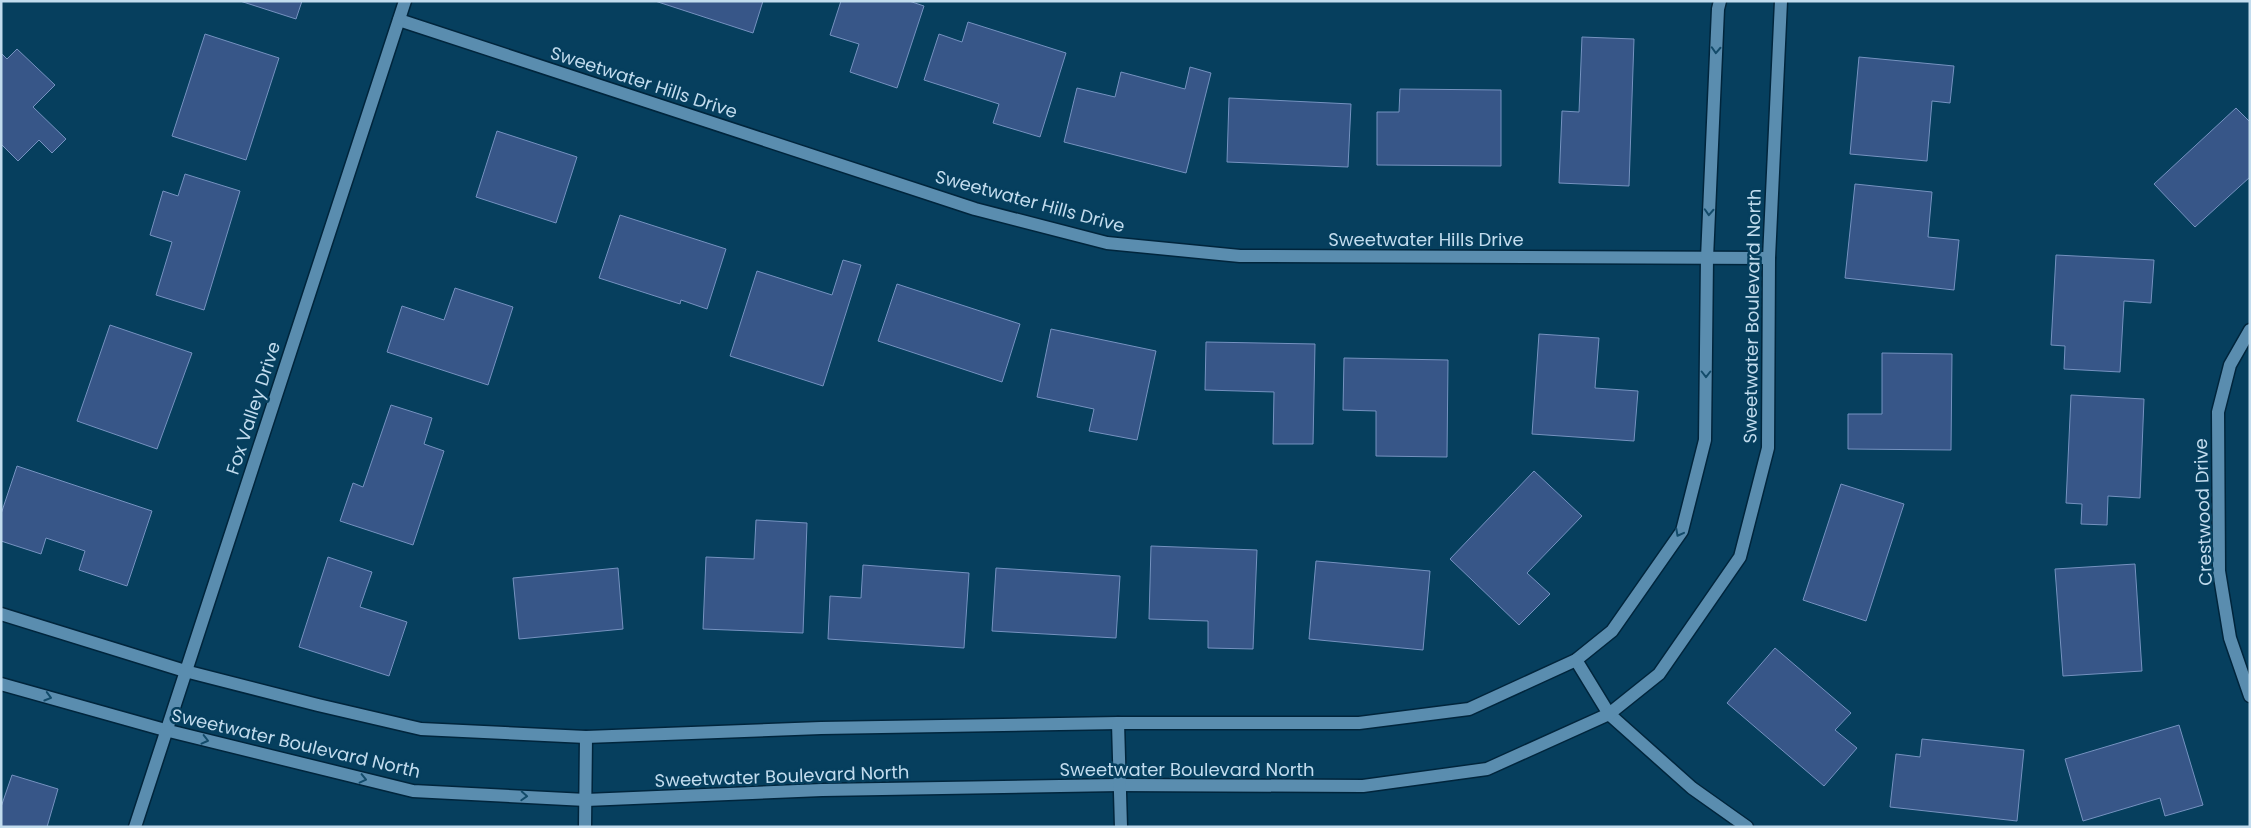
<svg xmlns="http://www.w3.org/2000/svg" width="2251" height="828" viewBox="0 0 2251 828" font-family="Poppins,sans-serif">
	<style>
		.building { fill: #375688; stroke: #7592c0 }
		.lines { fill: none; stroke-linecap: round; stroke-linejoin: round }
		.street-casing { stroke: #00253c; stroke-width: 15 }
		.street { stroke: #5a8daf; stroke-width: 12 }
		.oneway { stroke: #134b6a }
		.labels { text-anchor: middle; dominant-baseline: central; stroke-width: 5; stroke-linejoin: round; paint-order: stroke }
		.street-label { font-size: 18px; fill: #c2dcee; stroke: #063f5e }
	</style>
	<rect width="100%" height="100%" fill="#063f5e"/>
	<g class="building">
		<polygon points="240,1 302,1 296,19"/>
		<polygon points="655,1 763,1 753,33"/>
		<polygon points="841,1 909,1 924,6 897,88 850,72 859,44 830,35"/>
		<polygon points="968,22 1066,53 1040,137 993,123 999,104 924,80 939,34 962,42"/>
		<polygon points="205,34 279,58 246,160 172,136"/>
		<polygon points="1582,37 1634,39 1629,186 1559,183 1562,111 1579,112"/>
		<polygon points="17,49 55,85 33,107 66,139 52,153 39,140 18,161 1,144 1,53 7,59"/>
		<polygon points="1859,57 1954,66 1950,103 1932,101 1927,161 1850,154"/>
		<polygon points="1190,67 1211,73 1186,173 1064,142 1077,88 1115,97 1121,72 1185,89"/>
		<polygon points="1400,89 1501,90 1501,166 1377,165 1377,112 1399,112"/>
		<polygon points="1229,98 1351,104 1348,167 1227,162"/>
		<polygon points="2236,108 2250,122 2250,177 2195,227 2154,184"/>
		<polygon points="497,131 577,157 556,223 476,197"/>
		<polygon points="185,174 240,191 204,310 156,295 172,242 150,235 163,191 178,196"/>
		<polygon points="1855,184 1932,192 1928,237 1959,240 1954,290 1845,278"/>
		<polygon points="620,215 726,249 707,309 681,300 680,304 599,278"/>
		<polygon points="2056,255 2154,260 2151,303 2124,301 2120,372 2064,369 2065,346 2051,345"/>
		<polygon points="843,260 861,265 823,386 730,356 757,271 832,295"/>
		<polygon points="897,284 1020,324 1002,382 878,341"/>
		<polygon points="455,288 513,307 488,385 387,352 402,306 444,320"/>
		<polygon points="110,325 192,353 157,449 77,421"/>
		<polygon points="1051,329 1156,351 1137,440 1089,431 1094,409 1037,397"/>
		<polygon points="1539,334 1599,338 1595,388 1638,391 1634,441 1532,434"/>
		<polygon points="1206,342 1315,344 1313,444 1273,444 1274,392 1205,390"/>
		<polygon points="1882,353 1952,354 1951,450 1848,449 1848,414 1882,414"/>
		<polygon points="1344,358 1448,360 1447,457 1376,456 1376,411 1343,410"/>
		<polygon points="2071,395 2144,399 2140,498 2108,496 2107,525 2081,524 2082,504 2066,503"/>
		<polygon points="391,405 432,418 424,444 444,451 413,545 340,521 353,483 363,487"/>
		<polygon points="17,466 152,511 127,586 79,570 85,551 46,538 41,554 1,541 1,514"/>
		<polygon points="1534,471 1582,516 1527,573 1550,594 1519,625 1450,559"/>
		<polygon points="1841,484 1904,504 1866,621 1803,600"/>
		<polygon points="756,520 807,523 803,633 703,629 706,557 754,559"/>
		<polygon points="1151,546 1257,550 1253,649 1208,648 1208,621 1149,619"/>
		<polygon points="328,557 372,572 360,607 407,622 389,676 299,647"/>
		<polygon points="1316,561 1430,571 1423,650 1309,639"/>
		<polygon points="2135,564 2142,671 2063,676 2055,569"/>
		<polygon points="863,565 969,573 964,648 828,639 830,596 861,598"/>
		<polygon points="618,568 623,629 519,639 513,578"/>
		<polygon points="996,568 1120,576 1116,638 992,631"/>
		<polygon points="1775,648 1851,713 1835,730 1857,748 1824,786 1727,703"/>
		<polygon points="2179,725 2203,805 2165,816 2160,798 2083,821 2065,759"/>
		<polygon points="1922,739 2024,750 2017,821 1890,807 1896,754 1920,757"/>
		<polygon points="12,775 58,789 47,827 1,827 1,807"/>
	</g>
	<g class="lines">
		<defs>
			<g id="street">
				<polyline points="399,20 975,209 1107,243 1240,256 1769,258"/>
				<polyline points="2250,330 2230,365 2218,412 2219,571 2230,638 2250,696"/>
				<polyline points="1,614 185,671 318,705 421,729 586,737 821,728 1118,723 1359,723 1469,709 1576,660 1612,631 1682,531 1705,440 1707,258 1718,9 1720,1"/>
				<polyline points="1576,660 1609,714 1692,788 1747,827"/>
				<polyline points="1,684 165,730 413,791 586,800 822,790 1119,785 1363,786 1487,769 1609,714 1659,674 1740,557 1768,448 1769,258 1781,1"/>
				<polyline points="1118,723 1121,827"/>
				<polyline points="135,827 405,1"/>
				<polyline points="585,827 586,737"/>
			</g>
		</defs>
		<use href="#street" class="street-casing"/>
		<use href="#street" class="street"/>
	</g>
	<defs><path id="oneway-chevron" d="M-2-3.5L2.5 0L-2 3.5" fill="none" stroke-width="1.6" stroke-linecap="round" stroke-linejoin="round" transform="scale(1.25)"/></defs>
	<g class="oneway">
		<use href="#oneway-chevron" transform="translate(1716 50) rotate(93)"/>
		<use href="#oneway-chevron" transform="translate(1709 212) rotate(93)"/>
		<use href="#oneway-chevron" transform="translate(1706 374) rotate(90)"/>
		<use href="#oneway-chevron" transform="translate(1679 533) rotate(118)"/>
		<use href="#oneway-chevron" transform="translate(48 697) rotate(16)"/>
		<use href="#oneway-chevron" transform="translate(205 740) rotate(14)"/>
		<use href="#oneway-chevron" transform="translate(363 779) rotate(13)"/>
		<use href="#oneway-chevron" transform="translate(524 796) rotate(3)"/>
	</g>
	<g class="labels">
		<g class="street-label">
			<text transform="translate(644 82) rotate(18)">Sweetwater Hills Drive</text>
			<text transform="translate(1030 201) rotate(15)">Sweetwater Hills Drive</text>
			<text x="1426" y="239">Sweetwater Hills Drive</text>
			<text transform="translate(1752 316) rotate(-89)">Sweetwater Boulevard North</text>
			<text transform="translate(253 408) rotate(-72)">Fox Valley Drive</text>
			<text transform="translate(2203 512) rotate(-92)">Crestwood Drive</text>
			<text transform="translate(296 743) rotate(13)">Sweetwater Boulevard North</text>
			<text x="1187" y="769">Sweetwater Boulevard North</text>
			<text transform="translate(782 776) rotate(-2)">Sweetwater Boulevard North</text>
		</g>
	</g>
	<rect width="2251" height="828" fill="none" stroke="#c2dcee" stroke-width="5"/>
</svg>
